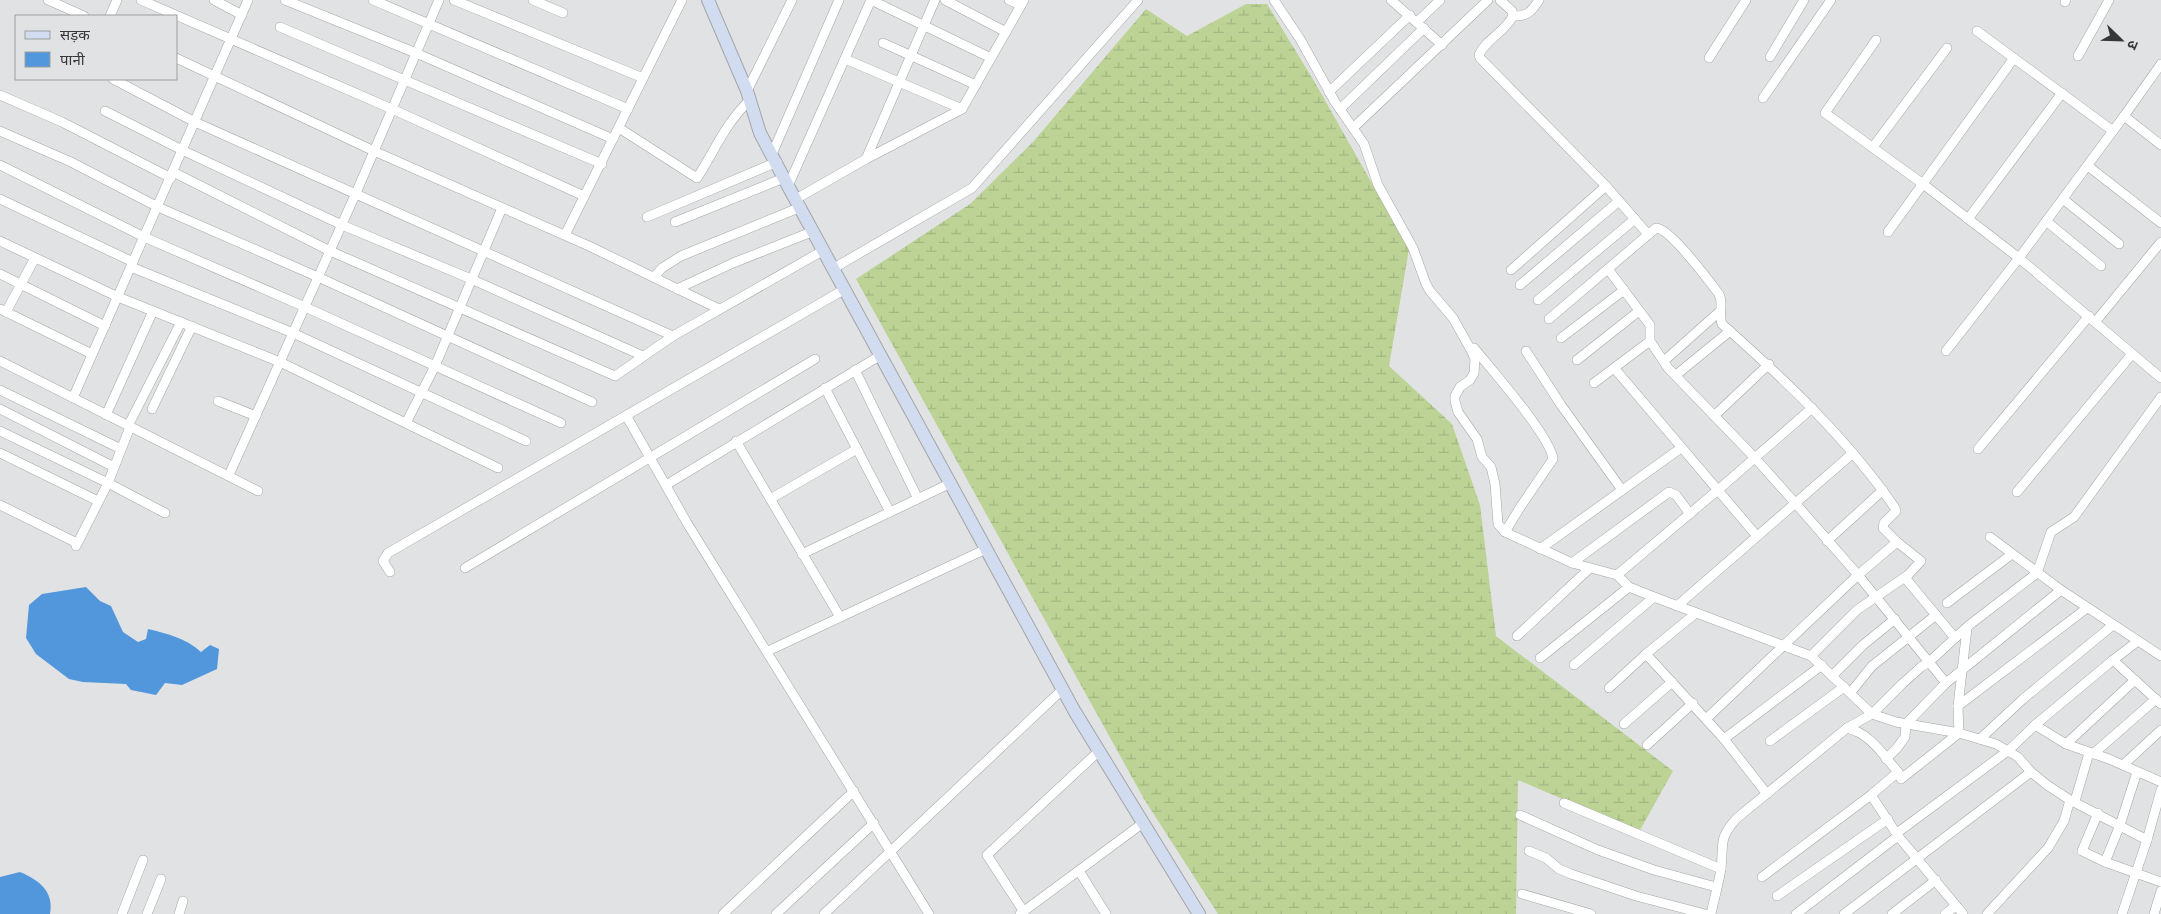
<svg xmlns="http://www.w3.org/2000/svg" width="2161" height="914" viewBox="0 0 2161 914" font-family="Raleway,'Noto Sans Devanagari',sans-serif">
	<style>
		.wetland { fill: url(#wetland-marsh) }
		.water { fill: #5297db }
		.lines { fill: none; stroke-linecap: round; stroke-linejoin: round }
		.street-casing { stroke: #a3a5a6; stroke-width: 10 }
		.secondary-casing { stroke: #a3a5a6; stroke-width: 14 }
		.street { stroke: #fff; stroke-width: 9 }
		.secondary { stroke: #d1dcf0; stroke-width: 12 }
	</style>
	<defs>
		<pattern id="wetland-marsh" width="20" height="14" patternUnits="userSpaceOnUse" patternTransform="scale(1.25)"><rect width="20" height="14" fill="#bcd395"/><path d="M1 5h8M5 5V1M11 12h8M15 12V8" fill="none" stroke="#a2b681"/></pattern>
	</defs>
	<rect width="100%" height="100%" fill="#e1e2e4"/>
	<polygon class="wetland" points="1246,4 1267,4 1314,81 1409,249 1389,366 1452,424 1480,505 1496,636 1673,771 1639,832 1518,780 1516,914 1218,914 1144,799 856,279 970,204 1033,142 1146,9 1187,36"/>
	<g class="water">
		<path d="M86,587L100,601L111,606L123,632L138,642L146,639L148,629C168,634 186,638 201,652L210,645L219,649L217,669L182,685L165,683L156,695L131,690L126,684L83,682L69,679L36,654L26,638L29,605L42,594Z"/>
		<path d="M20,872C39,880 54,891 50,914H0V877Z"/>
	</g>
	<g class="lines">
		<defs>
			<g id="street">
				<polyline points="48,0 84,16"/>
				<polyline points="141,0 392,109 584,196"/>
				<polyline points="214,0 242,15"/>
				<polyline points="285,0 416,53 613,139"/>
				<polyline points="373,0 628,109"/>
				<polyline points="454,0 643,78"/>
				<polyline points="533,0 563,13"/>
				<polyline points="871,0 991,58"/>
				<polyline points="945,0 1006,32"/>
				<polyline points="1009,0 1021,5"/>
				<polyline points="1274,0 1300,39 1335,102 1364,144 1378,185 1413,248 1426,284 1430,291 1453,318 1471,350 1475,359 1474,373 1470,380 1460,387 1455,396 1455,401 1458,412 1477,439 1482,457 1491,467 1495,484 1498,524 1505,532 1572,563 1617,575 1629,587 1654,597 1811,656 1872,714 1896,722 1959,733 1996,744 2018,757 2031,772 2047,785 2070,800 2147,840"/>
				<polyline points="1391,0 1442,45"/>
				<path d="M1500,0L1512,11L1513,16C1505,32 1485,40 1479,55L1480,58L1606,186L1646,232L1650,233L1656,228C1671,229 1708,280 1719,294C1724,304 1718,313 1722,324C1785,380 1847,438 1895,508L1896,511L1884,523L1883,528L1897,542L1921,561L1908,575L1906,579L1955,638"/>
				<polyline points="2065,2 2066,0"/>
				<polyline points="110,16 117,0"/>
				<path d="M1513,16C1527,17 1532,11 1539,0"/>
				<polyline points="1417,22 1440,0"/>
				<polyline points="280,27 602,164"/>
				<polyline points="1977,31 2113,131"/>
				<polyline points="1876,40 1825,113 1923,184 2019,258 2161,378"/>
				<polyline points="883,43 976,85"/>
				<polyline points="2078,56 2109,0"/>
				<polyline points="1770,57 1804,0"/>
				<polyline points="176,58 374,151 589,246 719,309"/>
				<polyline points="1709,58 1746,0"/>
				<polyline points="845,59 962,109"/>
				<polyline points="2161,64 2124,116 2161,145"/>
				<polyline points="113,79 195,122 673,336"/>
				<polyline points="747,91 792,0"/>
				<polyline points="1329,92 1410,15"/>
				<polyline points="0,95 62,122 171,178"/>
				<polyline points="1763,98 1831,0"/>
				<polyline points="1340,109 1424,28"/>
				<polyline points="105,111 182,150 342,225 471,279 643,356"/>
				<path d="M619,128L697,178C714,152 726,122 750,100"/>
				<polyline points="1353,128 1488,0"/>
				<polyline points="0,131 71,162 158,207 318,277 592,402"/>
				<polyline points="1873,147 1947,48"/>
				<polyline points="772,154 839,0"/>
				<polyline points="866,159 935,0"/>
				<polyline points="0,165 144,237 305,307 561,423"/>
				<polyline points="2088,166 2161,223"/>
				<polyline points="173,172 330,251 615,376 673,336 824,250"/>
				<polyline points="788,186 871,0"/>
				<polyline points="0,199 133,262"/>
				<polyline points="796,199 866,159 962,109 1024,0"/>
				<polyline points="2063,199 2119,244"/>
				<polyline points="647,217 777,162"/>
				<polyline points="1968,219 2062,93"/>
				<polyline points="2046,221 2101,266"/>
				<polyline points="675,222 784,178"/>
				<polyline points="1888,232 2014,58"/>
				<polyline points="565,235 682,0"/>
				<polyline points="0,241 118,297 280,362 498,468"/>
				<polyline points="131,267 293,333 526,441"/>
				<polyline points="834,268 972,188 1138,0"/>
				<polyline points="1608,269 1650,325 1650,341 1668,368 1755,458 1796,504 1858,575 1946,683"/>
				<polyline points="1511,270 1606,186"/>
				<polyline points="0,274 105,326"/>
				<polyline points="654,277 662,268 681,256 801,207"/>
				<polyline points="1520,285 1619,201"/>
				<polyline points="677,289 733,263 814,231"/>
				<polyline points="1538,300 1635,219"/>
				<polyline points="0,309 92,354"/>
				<polyline points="6,312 35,258"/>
				<polyline points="1549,319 1650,233"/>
				<polyline points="2096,321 2161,242"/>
				<polyline points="1561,338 1624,290"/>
				<path d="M1474,348C1491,369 1551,437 1553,459L1521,506L1505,532"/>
				<polyline points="1526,351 1561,405 1622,490"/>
				<polyline points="1946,351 2019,258 2124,116"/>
				<polyline points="1577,360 1639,311"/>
				<polyline points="0,361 258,491"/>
				<polyline points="1664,361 1719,312"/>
				<polyline points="1615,369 1756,535"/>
				<polyline points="855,370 918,499"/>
				<polyline points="1676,375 1730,331"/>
				<polyline points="1594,383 1650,341"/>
				<polyline points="825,388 890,512"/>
				<polyline points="0,390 121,449"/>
				<polyline points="73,398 248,0"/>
				<polyline points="218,401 256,416"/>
				<polyline points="0,409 114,467"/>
				<polyline points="152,409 192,326"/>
				<polyline points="106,415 153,311"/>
				<polyline points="1714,416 1769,364"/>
				<polyline points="627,417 687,523 929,914"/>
				<polyline points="406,423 435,366 502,208"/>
				<polyline points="128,426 181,322"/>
				<polyline points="0,431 108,483 165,513"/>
				<polyline points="736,441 840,617"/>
				<polyline points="1978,449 2089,316"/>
				<polyline points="0,453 98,501"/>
				<polyline points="229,475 356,193 439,0"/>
				<polyline points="666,485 881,355"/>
				<polyline points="2017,492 2132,354"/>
				<polyline points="770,499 857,449"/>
				<polyline points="0,505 77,543"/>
				<polyline points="1990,537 2061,590 2161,656"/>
				<polyline points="1827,541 1883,490"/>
				<polyline points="76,546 108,483 130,427"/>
				<polyline points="1540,549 1681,448"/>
				<polyline points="802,554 951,483"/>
				<polyline points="1572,563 1669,492 1676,495 1690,514"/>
				<polyline points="465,568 815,359"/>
				<polyline points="390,572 383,561 388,553 845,289"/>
				<polyline points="1617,575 1718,490 1812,408"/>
				<polyline points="1947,603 2012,554"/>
				<polyline points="1677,606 1853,453"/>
				<polyline points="1517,636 1590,568"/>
				<polyline points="768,651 986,549"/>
				<polyline points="1646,654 1724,739 1767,794"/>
				<polyline points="1811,656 1857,610 1908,575"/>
				<polyline points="1540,658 1629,587"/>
				<polyline points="2113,660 2161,704"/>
				<polyline points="1574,665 1654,597"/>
				<polyline points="1832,676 1863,645 1895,619"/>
				<polyline points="1609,688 1646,654 1696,613"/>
				<polyline points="1851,692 1872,666 1936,615"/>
				<polyline points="1958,706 2087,608"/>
				<polyline points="1706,719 1858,575 1897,542"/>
				<polyline points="1624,724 1672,682"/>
				<polyline points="2035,725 2066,744 2109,759 2161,782"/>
				<polyline points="1724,739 1822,665"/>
				<polyline points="1980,739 2023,699 2113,625"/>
				<polyline points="1770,741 1844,687"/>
				<polyline points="2066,744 2135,680"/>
				<polyline points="1647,745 1693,703"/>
				<polyline points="2093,754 2156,699"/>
				<polyline points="1886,759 1897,748 1905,737 1906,724 1946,683 2061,590"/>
				<polyline points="2123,765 2161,730"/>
				<polyline points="1898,772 1901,779 1959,733 1958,706 1967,628"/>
				<polyline points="1871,795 1898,836 1963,914"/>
				<polyline points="2075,801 2089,753"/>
				<polyline points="1564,803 1721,869"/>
				<polyline points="2098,813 2082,851 2105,862 2161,882"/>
				<polyline points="1520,815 1598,850 1654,870 1716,887"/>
				<polyline points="1897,833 2009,750 2035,725 2113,660 2138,641"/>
				<polyline points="1529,851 1546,858 1559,869 1571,874 1636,896 1705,914"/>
				<polyline points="2105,862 2120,825 2137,772"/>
				<polyline points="1079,871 1106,914"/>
				<path d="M1762,877L1871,795L1898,772C1883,755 1870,733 1847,728"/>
				<polyline points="1522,894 1591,914"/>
				<polyline points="1777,896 1888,819"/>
				<polyline points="1024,912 987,855 1099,751"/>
				<polyline points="122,914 143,860"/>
				<polyline points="147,914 161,879"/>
				<polyline points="179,914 183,901"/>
				<polyline points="723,914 854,791"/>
				<polyline points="776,914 874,823"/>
				<polyline points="824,914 1063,689"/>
				<polyline points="1020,914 1143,823"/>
				<path d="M1711,914C1714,899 1719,883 1721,868C1724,843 1718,839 1737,818L1847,728L1872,714L1902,684L1921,667L1928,663L1968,626L2037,573L2051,532L2074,517L2161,397"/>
				<polyline points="1796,914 1898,836"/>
				<polyline points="1844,914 2031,772"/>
				<polyline points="1892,914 1936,880"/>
				<polyline points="1945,914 1956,906"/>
				<polyline points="1987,914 2048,848 2064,821 2070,800"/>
				<polyline points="2122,914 2147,840 2161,790"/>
				<polyline points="2154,914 2161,891"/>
			</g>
			<polyline id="secondary" points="708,0 747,91 760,133 788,186 1075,712 1199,914"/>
		</defs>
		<use href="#street" class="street-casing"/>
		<use href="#secondary" class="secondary-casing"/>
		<use href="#street" class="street"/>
		<use href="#secondary" class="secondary"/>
	</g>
	<rect x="15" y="15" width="162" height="65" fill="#e1e2e4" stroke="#9d9e9f"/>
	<rect x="25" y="31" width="25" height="8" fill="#d1dcf0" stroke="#9d9e9f"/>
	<text x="60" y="40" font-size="15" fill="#363737">सड़क</text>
	<rect x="25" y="52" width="25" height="15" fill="#5297db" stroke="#9d9e9f"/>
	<text x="60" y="65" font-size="15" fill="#363737">पानी</text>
	<g transform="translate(2121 40) rotate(113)" stroke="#e1e2e4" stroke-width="4" paint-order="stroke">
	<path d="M0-4L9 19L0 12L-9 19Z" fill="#363737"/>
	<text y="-8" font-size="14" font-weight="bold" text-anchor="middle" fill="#363737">उ</text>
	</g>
</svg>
